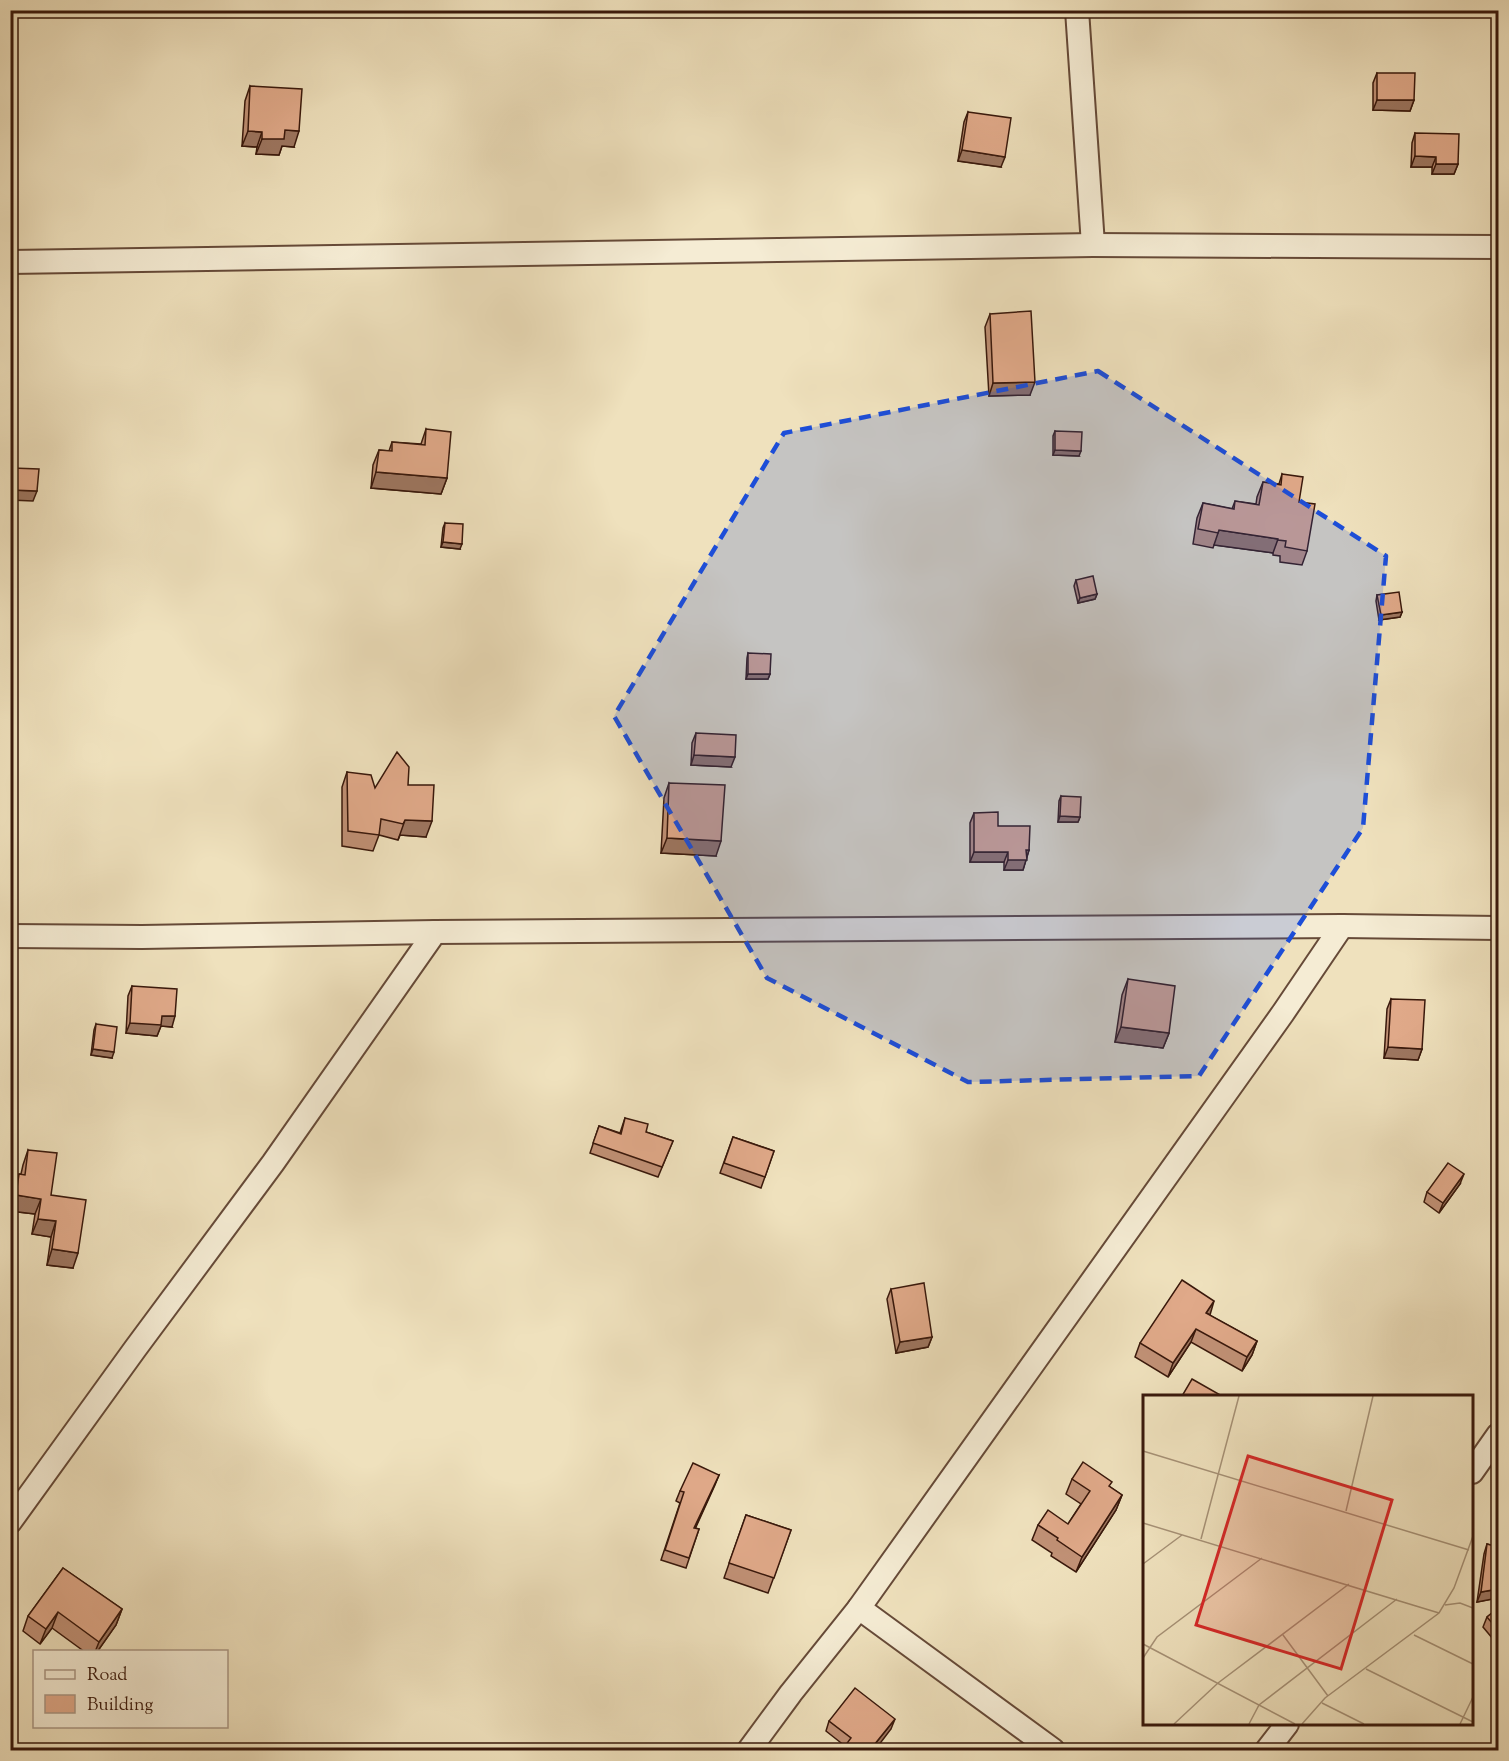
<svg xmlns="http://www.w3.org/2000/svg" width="1509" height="1761" viewBox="0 0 1509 1761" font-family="'Sorts Mill Goudy',serif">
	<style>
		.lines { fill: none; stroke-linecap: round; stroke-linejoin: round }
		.minor-casing { stroke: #664a38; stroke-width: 26 }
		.minor { stroke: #f5ecd4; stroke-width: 22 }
		.wall { fill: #c19176; stroke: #39180b; stroke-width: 1.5 }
		.shaded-wall { fill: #9d7660; stroke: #39180b; stroke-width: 1.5 }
		.building { fill: #e0a989; stroke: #39180b; stroke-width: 1.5 }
		.marked { fill: #1d4ed8; fill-opacity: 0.2; stroke: #1d4ed8; stroke-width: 4.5; stroke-dasharray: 12 8; stroke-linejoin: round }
		.inset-road { fill: none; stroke: #a69176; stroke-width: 1.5 }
		.view { fill: #d62828; fill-opacity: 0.15; stroke: #d62828; stroke-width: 3 }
		.inset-edge { fill: none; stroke: #39180b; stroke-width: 3 }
	</style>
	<rect width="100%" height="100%" fill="#efe1bd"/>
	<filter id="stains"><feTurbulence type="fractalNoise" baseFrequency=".00333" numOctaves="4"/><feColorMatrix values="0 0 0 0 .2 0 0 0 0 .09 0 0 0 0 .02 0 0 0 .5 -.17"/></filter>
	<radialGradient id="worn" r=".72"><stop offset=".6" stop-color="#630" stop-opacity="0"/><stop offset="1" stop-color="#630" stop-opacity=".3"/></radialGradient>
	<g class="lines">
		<defs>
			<g id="minor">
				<polyline points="1077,10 1093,245"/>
				<polyline points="10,262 1093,245 1498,247"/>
				<polyline points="10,936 142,937 435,932 881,929 1342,926 1498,928"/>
				<polyline points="1472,1472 1498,1435"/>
				<polyline points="10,1522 135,1349 273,1163 435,932"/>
				<polyline points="859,1608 1053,1750"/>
				<polyline points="749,1750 791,1693 859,1608 1283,1013 1342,926"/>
				<polyline points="1267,1750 1287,1724"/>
			</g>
		</defs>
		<use href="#minor" class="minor-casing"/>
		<use href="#minor" class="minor"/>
	</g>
	<g class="wall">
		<polygon points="1377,73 1414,100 1410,111 1373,110 1373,83"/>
		<polygon points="250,86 294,147 282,146 279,155 256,154 257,147 242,146 245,101"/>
		<polygon points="968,112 1001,167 958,161 964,122"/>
		<polygon points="1415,133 1458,164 1454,174 1432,174 1432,167 1411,167 1412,143"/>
		<polygon points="990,314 1030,395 989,396 985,327"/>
		<polygon points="426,429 447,478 441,494 371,488 373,465 379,450 389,451 392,442 421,444"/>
		<polygon points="1055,431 1079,456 1053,455 1053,436"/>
		<polygon points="1282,474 1299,502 1307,551 1302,565 1280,562 1280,556 1273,555 1273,553 1214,545 1213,548 1193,544 1197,518 1203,503 1232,509 1235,501 1256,504 1257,497 1263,482 1279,484"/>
		<polygon points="445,523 460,549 441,547 443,528"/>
		<polygon points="1076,580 1097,594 1095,599 1078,603 1074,586"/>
		<polygon points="1377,595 1402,612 1400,617 1379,620 1376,601"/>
		<polygon points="748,653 770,674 768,679 746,679 747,658"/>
		<polygon points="696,733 731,767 691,765 692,743"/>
		<polygon points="347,772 375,788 408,785 426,837 400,835 398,840 379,835 373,851 342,846 342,787"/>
		<polygon points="669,783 716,856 661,853 664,798"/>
		<polygon points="1061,796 1080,817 1078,822 1058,822 1059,801"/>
		<polygon points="974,813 998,826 1029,850 1023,870 1004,870 1004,862 970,862 970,823"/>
		<polygon points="1128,979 1169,1033 1163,1048 1115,1042 1122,995"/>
		<polygon points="132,986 172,1027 161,1026 157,1036 126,1033 128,996"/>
		<polygon points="1391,999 1422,1049 1418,1060 1384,1058 1387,1009"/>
		<polygon points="96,1024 112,1058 91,1055 94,1030"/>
		<polygon points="625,1118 646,1132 673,1141 658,1177 590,1153 599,1126 620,1133"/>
		<polygon points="733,1137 774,1151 761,1188 720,1173"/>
		<polygon points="28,1150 51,1195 73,1268 47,1265 51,1237 32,1234 35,1214 10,1211 13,1189 19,1174 21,1174 23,1165"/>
		<polygon points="1460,1184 1439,1213 1424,1202 1427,1192"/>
		<polygon points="891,1289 932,1337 928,1347 896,1353 887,1299"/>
		<polygon points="1209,1315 1257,1341 1252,1355 1242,1371 1191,1342 1168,1377 1135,1357 1140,1343"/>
		<polygon points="719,1475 695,1528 699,1529 686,1568 661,1560 680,1503 676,1501 680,1491"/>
		<polygon points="1072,1479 1110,1487 1122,1495 1116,1510 1076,1572 1051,1556 1052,1553 1032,1540 1038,1525 1068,1524 1081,1504 1066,1494"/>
		<polygon points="746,1515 791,1530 768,1593 724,1578"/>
		<polygon points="1487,1544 1498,1547 1498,1598 1477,1602 1484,1554"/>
		<polygon points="63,1568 122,1609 116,1625 97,1652 85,1652 52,1628 40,1644 23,1631 28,1616"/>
		<polygon points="1498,1608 1498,1645 1483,1627 1487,1617"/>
		<polygon points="829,1721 891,1729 845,1746 826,1731"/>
	</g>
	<g class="shaded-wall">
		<polygon points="1377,100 1414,100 1410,111 1373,110"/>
		<polygon points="285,130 299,131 294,147 282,146 279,155 256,154 262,139"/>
		<polygon points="248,131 262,132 257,147 242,146"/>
		<polygon points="962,150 1005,157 1001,167 958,161"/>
		<polygon points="1415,156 1436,157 1432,167 1411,167"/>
		<polygon points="1436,164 1458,164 1454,174 1432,174"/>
		<polygon points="1035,382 1030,395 989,396 993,383"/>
		<polygon points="1055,450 1081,451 1079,456 1053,455"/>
		<polygon points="376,472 447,478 441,494 371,488"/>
		<polygon points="11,490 37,491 33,501 10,500"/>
		<polygon points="1219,530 1278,539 1273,553 1214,545"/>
		<polygon points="443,542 462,544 460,549 441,547"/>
		<polygon points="1097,594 1095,599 1078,603 1080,598"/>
		<polygon points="1402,612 1400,617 1379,620 1381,615"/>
		<polygon points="748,674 770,674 768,679 746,679"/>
		<polygon points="694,755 735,757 731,767 691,765"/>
		<polygon points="1060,816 1080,817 1078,822 1058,822"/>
		<polygon points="405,820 432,821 426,837 400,835 398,840"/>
		<polygon points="667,838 721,841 716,856 661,853"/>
		<polygon points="1026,850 1029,850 1023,870 1004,870 1008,860"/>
		<polygon points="974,852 1008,852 1004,862 970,862"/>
		<polygon points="162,1016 175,1016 172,1027 161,1026 157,1036 126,1033 130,1023"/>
		<polygon points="1121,1027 1169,1033 1163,1048 1115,1042"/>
		<polygon points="1388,1047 1422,1049 1418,1060 1384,1058"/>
		<polygon points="93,1049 114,1052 112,1058 91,1055"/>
		<polygon points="1464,1174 1460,1184 1439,1213 1443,1203"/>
		<polygon points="16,1195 41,1199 35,1214 10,1211"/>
		<polygon points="38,1219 56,1221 51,1237 32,1234"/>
		<polygon points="52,1249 78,1253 73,1268 47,1265"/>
		<polygon points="1214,1301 1210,1315 1206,1313"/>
		<polygon points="1196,1329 1191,1342 1168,1377 1173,1363"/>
		<polygon points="932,1337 928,1347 896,1353 900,1342"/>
		<polygon points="1257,1341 1252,1355 1242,1371 1247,1357"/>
		<polygon points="719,1475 715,1485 691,1538 694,1528"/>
		<polygon points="1122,1495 1116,1510 1076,1572 1082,1557"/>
		<polygon points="1498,1589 1498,1598 1477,1602 1481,1592"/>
		<polygon points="122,1609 116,1625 97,1652 95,1652 99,1642"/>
		<polygon points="58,1612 52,1628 40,1644 46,1629"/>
		<polygon points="895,1719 891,1729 875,1750 870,1750"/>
	</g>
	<g class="building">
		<polygon points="1377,73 1415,73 1414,100 1377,100"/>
		<polygon points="250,86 302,89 299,131 285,130 284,139 262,139 262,132 248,131"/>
		<polygon points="968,112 1011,118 1005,157 962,150"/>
		<polygon points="1415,133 1459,134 1458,164 1436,164 1436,157 1415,156"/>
		<polygon points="1031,311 1035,382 993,383 990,314"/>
		<polygon points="426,429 451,432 447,478 376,472 379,450 392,451 392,442 425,445"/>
		<polygon points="1055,431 1082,432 1081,451 1055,450"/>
		<polygon points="12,468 39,469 37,491 11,490"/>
		<polygon points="1282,474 1303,477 1299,502 1315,504 1307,551 1285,547 1286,541 1278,540 1278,539 1219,530 1218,533 1198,529 1203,503 1234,509 1235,501 1259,505 1263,482 1281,485"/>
		<polygon points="445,523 463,524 462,544 443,542"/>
		<polygon points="1093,576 1097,594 1080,598 1076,580"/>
		<polygon points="1399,592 1402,612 1381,615 1377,595"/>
		<polygon points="748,653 771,654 770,674 748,674"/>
		<polygon points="696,733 736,735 735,757 694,755"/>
		<polygon points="397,752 409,767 408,785 434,785 432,821 405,820 403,824 381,819 379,835 348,831 347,772 371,775 375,788"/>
		<polygon points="669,783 725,785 721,841 667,838"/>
		<polygon points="1061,796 1081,797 1080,817 1060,816"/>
		<polygon points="998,812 998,826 1030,826 1029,850 1026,850 1027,860 1008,860 1008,852 974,852 974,813"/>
		<polygon points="1128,979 1175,986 1169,1033 1121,1027"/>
		<polygon points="132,986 177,989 175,1016 162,1016 161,1025 130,1023"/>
		<polygon points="1391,999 1425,1000 1422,1049 1388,1047"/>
		<polygon points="96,1024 117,1027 114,1052 93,1049"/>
		<polygon points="625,1118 648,1124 646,1132 673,1141 662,1167 593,1143 599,1126 621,1134"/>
		<polygon points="733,1137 774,1151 765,1177 724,1163"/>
		<polygon points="28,1150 57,1153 51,1195 86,1200 78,1253 52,1249 56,1221 38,1219 41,1199 16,1195 19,1174 25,1175"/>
		<polygon points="1448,1163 1464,1174 1443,1203 1427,1192"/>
		<polygon points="1182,1280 1214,1301 1206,1313 1257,1341 1247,1357 1196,1329 1173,1363 1140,1343"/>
		<polygon points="924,1283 932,1337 900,1342 891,1289"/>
		<polygon points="1192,1379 1222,1396 1182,1396"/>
		<polygon points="1083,1462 1112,1482 1109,1486 1122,1495 1082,1557 1057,1540 1058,1538 1038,1525 1048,1510 1068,1524 1090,1491 1072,1479"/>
		<polygon points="693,1463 719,1475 694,1528 699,1529 689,1558 665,1550 684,1492 680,1491"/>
		<polygon points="746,1515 791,1530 774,1578 729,1563"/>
		<polygon points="1487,1544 1498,1547 1498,1589 1481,1592"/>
		<polygon points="63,1568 122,1609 99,1642 58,1612 46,1629 28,1616"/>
		<polygon points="1498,1608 1498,1630 1487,1617"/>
		<polygon points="855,1688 895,1719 870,1750 842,1750 851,1738 829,1721"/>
		<polygon points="599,1747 623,1749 623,1750 598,1750"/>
	</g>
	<path class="marked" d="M1098,371L1386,556L1363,828L1199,1076L968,1082L767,978L614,716L784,433Z"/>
	<g transform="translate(1143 1395)">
		<rect width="330" height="330" fill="#efe1bd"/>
		<path class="inset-road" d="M0,56L326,155M203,116L230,1M0,128L296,218M58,144L96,1M0,169L39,140M302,210L317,208L330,213M140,240L185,301M271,240L330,269M0,249L152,329M0,263L14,242L119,163M223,274L330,327M179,308L221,329M31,329L75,288L206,189M106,329L116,310L254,204M159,329L182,303L296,218L311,193L330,141M317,329L330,302"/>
		<path class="view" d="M105,61L249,105L198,274L53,230Z"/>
		<rect width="330" height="330" class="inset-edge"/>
	</g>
	<rect width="1509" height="1761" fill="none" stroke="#efe1bd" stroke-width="36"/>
	<rect x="12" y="12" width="1485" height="1737" fill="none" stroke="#39180b" stroke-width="3"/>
	<rect x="18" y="18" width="1473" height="1725" fill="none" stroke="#39180b" stroke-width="1.5"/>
	<rect x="33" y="1650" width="195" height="78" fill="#f5ecd4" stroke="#aa9784" stroke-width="1.5"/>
	<rect x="45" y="1670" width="30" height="9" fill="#f5ecd4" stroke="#aa9784" stroke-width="1.5"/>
	<text x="87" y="1680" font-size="18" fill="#39180b">Road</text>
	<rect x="45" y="1695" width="30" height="18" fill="#e0a989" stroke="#aa9784" stroke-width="1.5"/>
	<text x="87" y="1710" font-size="18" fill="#39180b">Building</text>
	<rect width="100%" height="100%" filter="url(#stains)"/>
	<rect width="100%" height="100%" fill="url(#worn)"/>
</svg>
